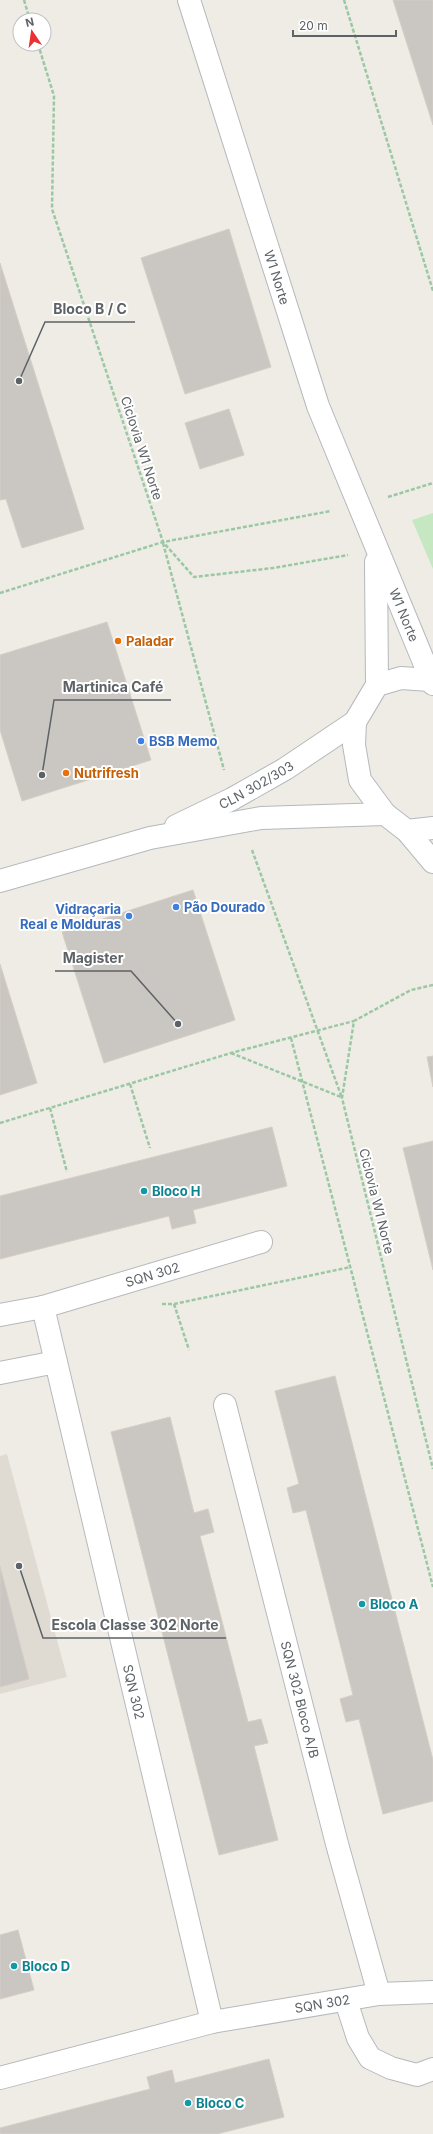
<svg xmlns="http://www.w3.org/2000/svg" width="433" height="2134" viewBox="0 0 433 2134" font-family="Inter,sans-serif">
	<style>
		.education { fill: #dfdbd3 }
		.green { fill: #c5e7c2 }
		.building { fill: #cac7c3; stroke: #d4cec4 }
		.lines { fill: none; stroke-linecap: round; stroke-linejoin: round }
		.street-casing { stroke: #b6b9bc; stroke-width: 24 }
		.secondary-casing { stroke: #b4b9bd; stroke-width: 24 }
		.path { stroke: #9bc8a4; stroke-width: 2.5; stroke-dasharray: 4 2; stroke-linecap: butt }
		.street { stroke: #fff; stroke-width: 22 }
		.secondary { stroke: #fff; stroke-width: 22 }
		.food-dot { fill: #e8710a; stroke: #fff; stroke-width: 1.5 }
		.shop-dot { fill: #3f7fe0; stroke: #fff; stroke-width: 1.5 }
		.culture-dot { fill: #0f9aa8; stroke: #fff; stroke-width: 1.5 }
		.labels { text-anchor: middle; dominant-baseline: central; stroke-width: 4; stroke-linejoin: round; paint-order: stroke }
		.street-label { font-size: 13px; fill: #5d6266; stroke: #fff }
		.food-label { font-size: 13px; font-weight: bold; fill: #c56008; stroke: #fff; text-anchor: start }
		.shop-label { font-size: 13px; font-weight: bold; fill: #366cbe; stroke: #fff; text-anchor: start }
		.culture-label { font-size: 13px; font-weight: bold; fill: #0d838f; stroke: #fff; text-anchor: start }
		.leader { fill: none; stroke: #5d6266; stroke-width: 1.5 }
		.callout-dot { fill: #5d6266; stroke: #fff; stroke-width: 1.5 }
		.callout-label { font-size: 14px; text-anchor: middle; font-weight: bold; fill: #5d6266; stroke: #fff; stroke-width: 4; stroke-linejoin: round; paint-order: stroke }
	</style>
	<rect width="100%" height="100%" fill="#efece5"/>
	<polygon class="education" points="7,1454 67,1677 0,1694 0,1456"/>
	<polygon class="green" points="433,513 433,569 412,520"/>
	<g class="building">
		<polygon points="393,0 433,0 433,125"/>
		<polygon points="229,229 271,367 185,394 141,258"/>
		<polygon points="0,263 84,529 22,548 6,499 0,500"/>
		<polygon points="229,409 244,455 200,469 185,423"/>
		<polygon points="107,622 151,760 22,801 0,730 0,655"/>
		<polygon points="193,890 235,1020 104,1063 62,932"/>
		<polygon points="0,964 37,1083 0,1095"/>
		<polygon points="433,1056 433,1087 427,1057"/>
		<polygon points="272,1127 287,1186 193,1210 196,1223 172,1229 169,1216 0,1259 0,1196"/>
		<polygon points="433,1141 433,1270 403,1148"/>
		<polygon points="335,1376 433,1760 433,1801 383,1814 359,1719 346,1722 340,1699 353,1695 306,1510 293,1513 287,1488 299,1484 275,1391"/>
		<polygon points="170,1417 194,1513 208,1509 214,1532 200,1536 248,1722 261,1719 268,1743 254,1746 278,1840 219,1855 111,1432"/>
		<polygon points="0,1566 29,1679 0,1687"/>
		<polygon points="18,1930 34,1990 0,1999 0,1935"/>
		<polygon points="269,2059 284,2117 217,2134 0,2134 0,2128 150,2089 147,2077 172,2070 175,2083"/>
	</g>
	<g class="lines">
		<defs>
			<g id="street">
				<polyline points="43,1307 56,1362"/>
				<path id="s1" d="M0,1315L43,1307L261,1242"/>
				<path id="s2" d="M0,1373L56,1362L212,2022"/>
				<path id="s3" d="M225,1405L337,1844L379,1994"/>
				<polyline points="346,2001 358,2038 370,2058 391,2068 417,2075 433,2069"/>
				<path id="s4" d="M0,2078L212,2022L379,1994L433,1992"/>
			</g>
			<g id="secondary">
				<path id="s5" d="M189,0L318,406L433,684"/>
				<polyline points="376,562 377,685"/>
				<polyline points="430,680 401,678 377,685 355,722 354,745 360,780 385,814 407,831 433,862"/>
				<path id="s6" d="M176,826L232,799L285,769L355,722"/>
				<polyline points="407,831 433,828"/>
				<polyline points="0,881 150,838 261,818 385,814"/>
			</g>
		</defs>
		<use href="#street" class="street-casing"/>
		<use href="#secondary" class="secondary-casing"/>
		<g class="path">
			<polyline points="24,0 30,20"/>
			<polyline points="344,0 433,291"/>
			<polyline points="38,44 54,96 52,209 163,542 194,577 273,568 348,555"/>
			<polyline points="388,497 433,483"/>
			<polyline points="163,543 224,770"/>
			<polyline points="0,593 163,542 331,511"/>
			<polyline points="252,850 342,1098"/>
			<polyline points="433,985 411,990 354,1021 342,1098 433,1469"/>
			<polyline points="291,1038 433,1587"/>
			<polyline points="231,1053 341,1097"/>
			<polyline points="130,1084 150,1148"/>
			<polyline points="50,1108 67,1172"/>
			<polyline points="0,1123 231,1053 354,1021"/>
			<polyline points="162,1304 174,1304 351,1267"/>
			<polyline points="174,1304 189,1350"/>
		</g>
		<use href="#street" class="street"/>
		<use href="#secondary" class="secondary"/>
	</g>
	<g class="food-dot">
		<circle cx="118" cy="641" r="4"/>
		<circle cx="66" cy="773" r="4"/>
	</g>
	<g class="shop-dot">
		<circle cx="141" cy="741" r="4"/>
		<circle cx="176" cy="907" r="4"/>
		<circle cx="129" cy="916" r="4"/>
	</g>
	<g class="culture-dot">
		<circle cx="144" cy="1191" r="4"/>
		<circle cx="362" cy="1604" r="4"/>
		<circle cx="14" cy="1966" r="4"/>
		<circle cx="188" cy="2103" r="4"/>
	</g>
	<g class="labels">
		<g class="street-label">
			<text stroke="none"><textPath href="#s5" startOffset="291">W1 Norte</textPath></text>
			<text transform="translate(142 448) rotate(72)">Ciclovia W1 Norte</text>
			<text stroke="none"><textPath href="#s5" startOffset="652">W1 Norte</textPath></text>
			<text stroke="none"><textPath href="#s6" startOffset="90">CLN 302/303</textPath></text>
			<text transform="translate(377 1201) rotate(76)">Ciclovia W1 Norte</text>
			<text stroke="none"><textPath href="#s1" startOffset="158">SQN 302</textPath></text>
			<text stroke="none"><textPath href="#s2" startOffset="396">SQN 302</textPath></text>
			<text stroke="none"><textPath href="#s3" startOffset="304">SQN 302 Bloco A/B</textPath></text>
			<text stroke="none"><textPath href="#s4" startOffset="331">SQN 302</textPath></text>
		</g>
		<g class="food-label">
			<text x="126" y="641">Paladar</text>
			<text x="74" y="773">Nutrifresh</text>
		</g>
		<g class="shop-label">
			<text x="149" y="741">BSB Memo</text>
			<text x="184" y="907">Pão Dourado</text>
			<text x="121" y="909" text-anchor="end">Vidraçaria<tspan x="121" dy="15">Real e Molduras</tspan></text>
		</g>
		<g class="culture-label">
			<text x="152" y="1191">Bloco H</text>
			<text x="370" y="1604">Bloco A</text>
			<text x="22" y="1966">Bloco D</text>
			<text x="196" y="2103">Bloco C</text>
		</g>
	</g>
	<path class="leader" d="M19 381L45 322H135M42 775L54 700H171M178 1024L131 971H55M19 1566L43 1638H226"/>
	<g class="callout-dot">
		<circle cx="19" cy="381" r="4"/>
		<circle cx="42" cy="775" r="4"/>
		<circle cx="178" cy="1024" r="4"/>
		<circle cx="19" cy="1566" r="4"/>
	</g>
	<g class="callout-label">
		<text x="90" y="314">Bloco B / C</text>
		<text x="113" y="692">Martinica Café</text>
		<text x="93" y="963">Magister</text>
		<text x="135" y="1630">Escola Classe 302 Norte</text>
	</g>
	<g transform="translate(32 32) rotate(347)"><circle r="19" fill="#ffffff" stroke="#bec0c2"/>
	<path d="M0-3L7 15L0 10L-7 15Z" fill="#ea3134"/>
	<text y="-6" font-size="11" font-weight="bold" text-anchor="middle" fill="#5d6266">N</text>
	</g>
	<path d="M293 30v6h103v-6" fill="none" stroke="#5d6266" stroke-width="2"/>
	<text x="299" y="30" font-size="12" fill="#5d6266" stroke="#ffffff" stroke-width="3" paint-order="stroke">20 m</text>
</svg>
